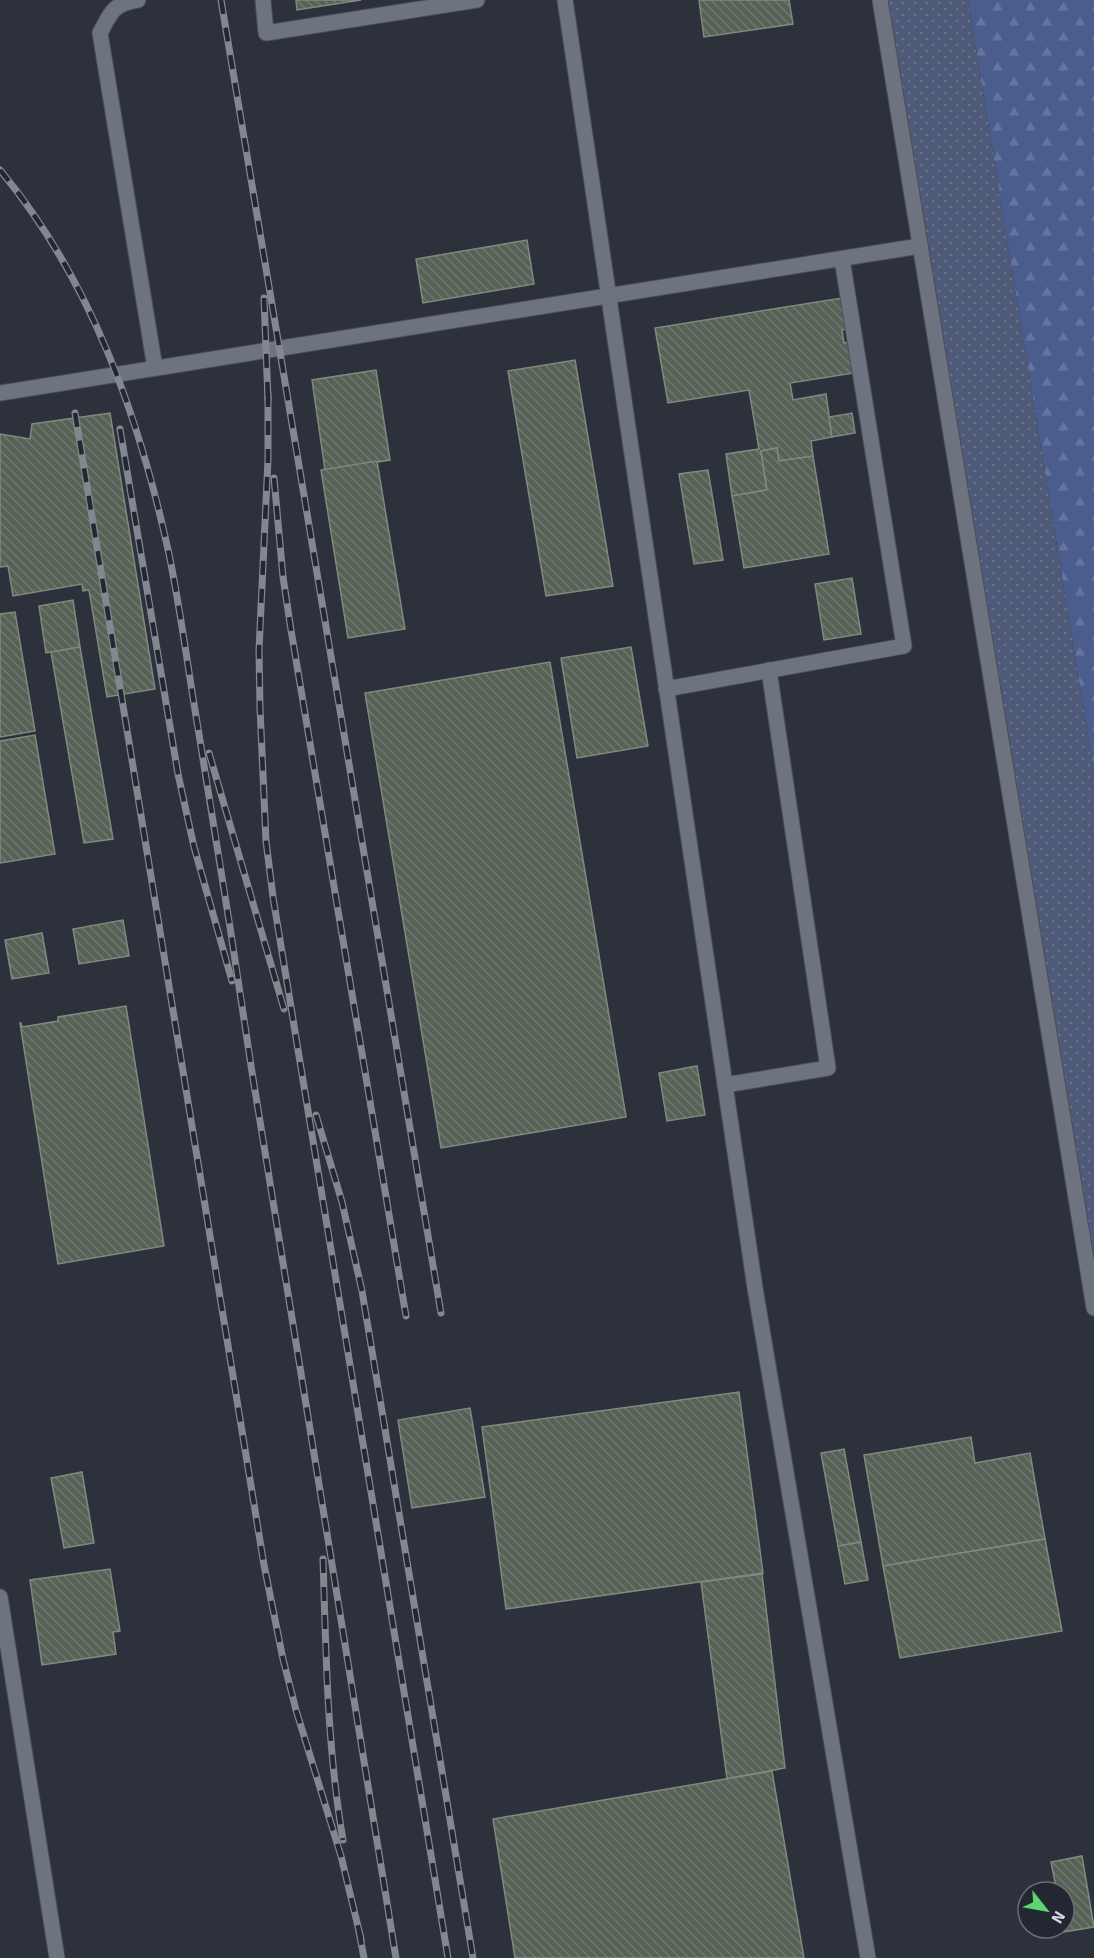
<svg xmlns="http://www.w3.org/2000/svg" width="1094" height="1958" viewBox="0 0 1094 1958" font-family="Signika,sans-serif">
	<style>
		.grass { fill: url(#grass-dots) }
		.forest { fill: url(#forest-firs) }
		.building { fill: url(#building-back-hatch); stroke: #808b80; stroke-width: 1.5 }
		.lines { fill: none; stroke-linecap: round; stroke-linejoin: round }
		.service-casing { stroke: #4b4e58; stroke-width: 17 }
		.service { stroke: #6e7380; stroke-width: 15 }
		.rail-casing { stroke: #838790; stroke-width: 7 }
		.rail { stroke: #232732; stroke-width: 4.5; stroke-dasharray: 14; stroke-linecap: butt }
	</style>
	<defs>
		<pattern id="grass-dots" width="8" height="8" patternUnits="userSpaceOnUse" patternTransform="scale(1.5)"><rect width="8" height="8" fill="#4f5a78"/><path d="M2 2h.1M6 6h.1" fill="none" stroke="#67718b" stroke-width="1.8" stroke-linecap="round"/></pattern>
		<pattern id="forest-firs" width="22" height="20" patternUnits="userSpaceOnUse" patternTransform="scale(1.5)"><rect width="22" height="20" fill="#4b5d8d"/><path d="M5 1l3.5 6h-7zM16 11l3.5 6h-7z" fill="#64749d"/></pattern>
		<pattern id="building-back-hatch" width="6" height="6" patternUnits="userSpaceOnUse" patternTransform="scale(1.5)"><rect width="6" height="6" fill="#576257"/><path d="M-1 5l2 2M0 0l6 6M5-1l2 2" fill="none" stroke="#6e786f"/></pattern>
	</defs>
	<rect width="100%" height="100%" fill="#2d313c"/>
	<polygon class="grass" points="880,0 968,0 1094,773 1094,1308"/>
	<polygon class="forest" points="968,0 1094,0 1094,773"/>
	<g class="building">
		<polygon points="296,0 361,0 297,10"/>
		<polygon points="699,0 789,0 793,24 704,37"/>
		<polygon points="527,240 534,284 423,303 416,259"/>
		<polygon points="842,298 847,329 842,330 844,343 849,342 854,373 790,383 793,400 826,394 832,437 811,441 813,456 779,461 777,448 761,451 767,490 732,496 726,454 759,449 749,390 668,403 655,328"/>
		<polygon points="575,360 613,586 546,596 508,371"/>
		<polygon points="376,370 390,460 325,470 312,380"/>
		<polygon points="110,413 155,689 107,697 89,590 83,591 82,584 13,596 8,566 0,567 0,434 30,439 32,424"/>
		<polygon points="852,413 855,433 832,437 829,417"/>
		<polygon points="777,448 779,461 813,456 829,554 744,568 732,496 767,490 761,451"/>
		<polygon points="377,461 405,629 348,638 321,470"/>
		<polygon points="708,470 723,560 694,564 679,474"/>
		<polygon points="852,578 861,634 824,640 815,584"/>
		<polygon points="73,600 80,647 46,653 39,606"/>
		<polygon points="15,612 35,731 0,737 0,614"/>
		<polygon points="80,647 113,839 84,843 51,652"/>
		<polygon points="631,647 648,746 577,758 561,658"/>
		<polygon points="550,662 626,1117 441,1148 365,693"/>
		<polygon points="35,735 55,854 0,863 0,741"/>
		<polygon points="123,920 129,956 79,964 73,929"/>
		<polygon points="42,933 49,973 12,979 5,940"/>
		<polygon points="126,1006 164,1246 58,1264 20,1023 21,1023 22,1027 58,1021 58,1017"/>
		<polygon points="697,1066 705,1115 667,1121 659,1073"/>
		<polygon points="739,1392 763,1573 506,1609 482,1427"/>
		<polygon points="470,1408 485,1497 412,1508 398,1420"/>
		<polygon points="971,1437 975,1463 1030,1453 1045,1539 883,1566 864,1455"/>
		<polygon points="844,1449 861,1542 838,1546 821,1453"/>
		<polygon points="82,1472 94,1543 64,1548 51,1478"/>
		<polygon points="1045,1539 1062,1631 900,1658 883,1566"/>
		<polygon points="861,1542 868,1580 845,1584 838,1546"/>
		<polygon points="110,1569 120,1631 113,1632 116,1654 42,1665 30,1580"/>
		<polygon points="762,1574 785,1768 727,1779 701,1582"/>
		<polygon points="772,1771 804,1958 515,1958 493,1819"/>
		<polygon points="1082,1856 1094,1927 1063,1932 1064,1892 1057,1892 1051,1862"/>
	</g>
	<g class="lines">
		<defs>
			<g id="service">
				<path d="M138,0C113,4 111,12 100,33L155,368"/>
				<polyline points="263,0 266,33 477,0"/>
				<polyline points="565,0 755,1288 868,1958"/>
				<polyline points="880,0 1094,1308"/>
				<polyline points="0,393 920,246"/>
				<polyline points="666,689 904,646 842,259"/>
				<polyline points="725,1085 828,1068 769,670"/>
				<polyline points="0,1597 57,1958"/>
			</g>
		</defs>
		<use href="#service" class="service-casing"/>
		<use href="#service" class="service"/>
		<defs>
			<g id="rail">
				<polyline points="221,0 441,1313"/>
				<path d="M0,170C91,280 139,416 169,554C181,612 188,670 198,728C217,843 235,957 252,1072L396,1958"/>
				<polyline points="264,298 268,400"/>
				<polyline points="268,393 268,459 259,650 260,708 266,841 273,897 300,1062 448,1958"/>
				<polyline points="75,413 264,1565 283,1659 296,1710 341,1856 361,1939"/>
				<polyline points="120,429 178,774 194,847 232,981"/>
				<polyline points="274,478 283,577 291,630 406,1316"/>
				<polyline points="209,753 284,1009"/>
				<polyline points="316,1115 342,1202 362,1291 473,1958"/>
				<path d="M323,1559C326,1653 327,1746 343,1840"/>
				<polyline points="359,1931 364,1958"/>
			</g>
		</defs>
		<use href="#rail" class="rail-casing"/>
		<use href="#rail" class="rail"/>
	</g>
	<g transform="translate(1046 1910) rotate(121)"><circle r="28" fill="#232732" stroke="#6a6e78" stroke-width="1.5"/>
	<path d="M0-4.5L10 22L0 15L-10 22Z" fill="#5ed56c"/>
	<text y="-9" font-size="16" font-weight="bold" text-anchor="middle" fill="#d5d8e0">N</text>
	</g>
</svg>
